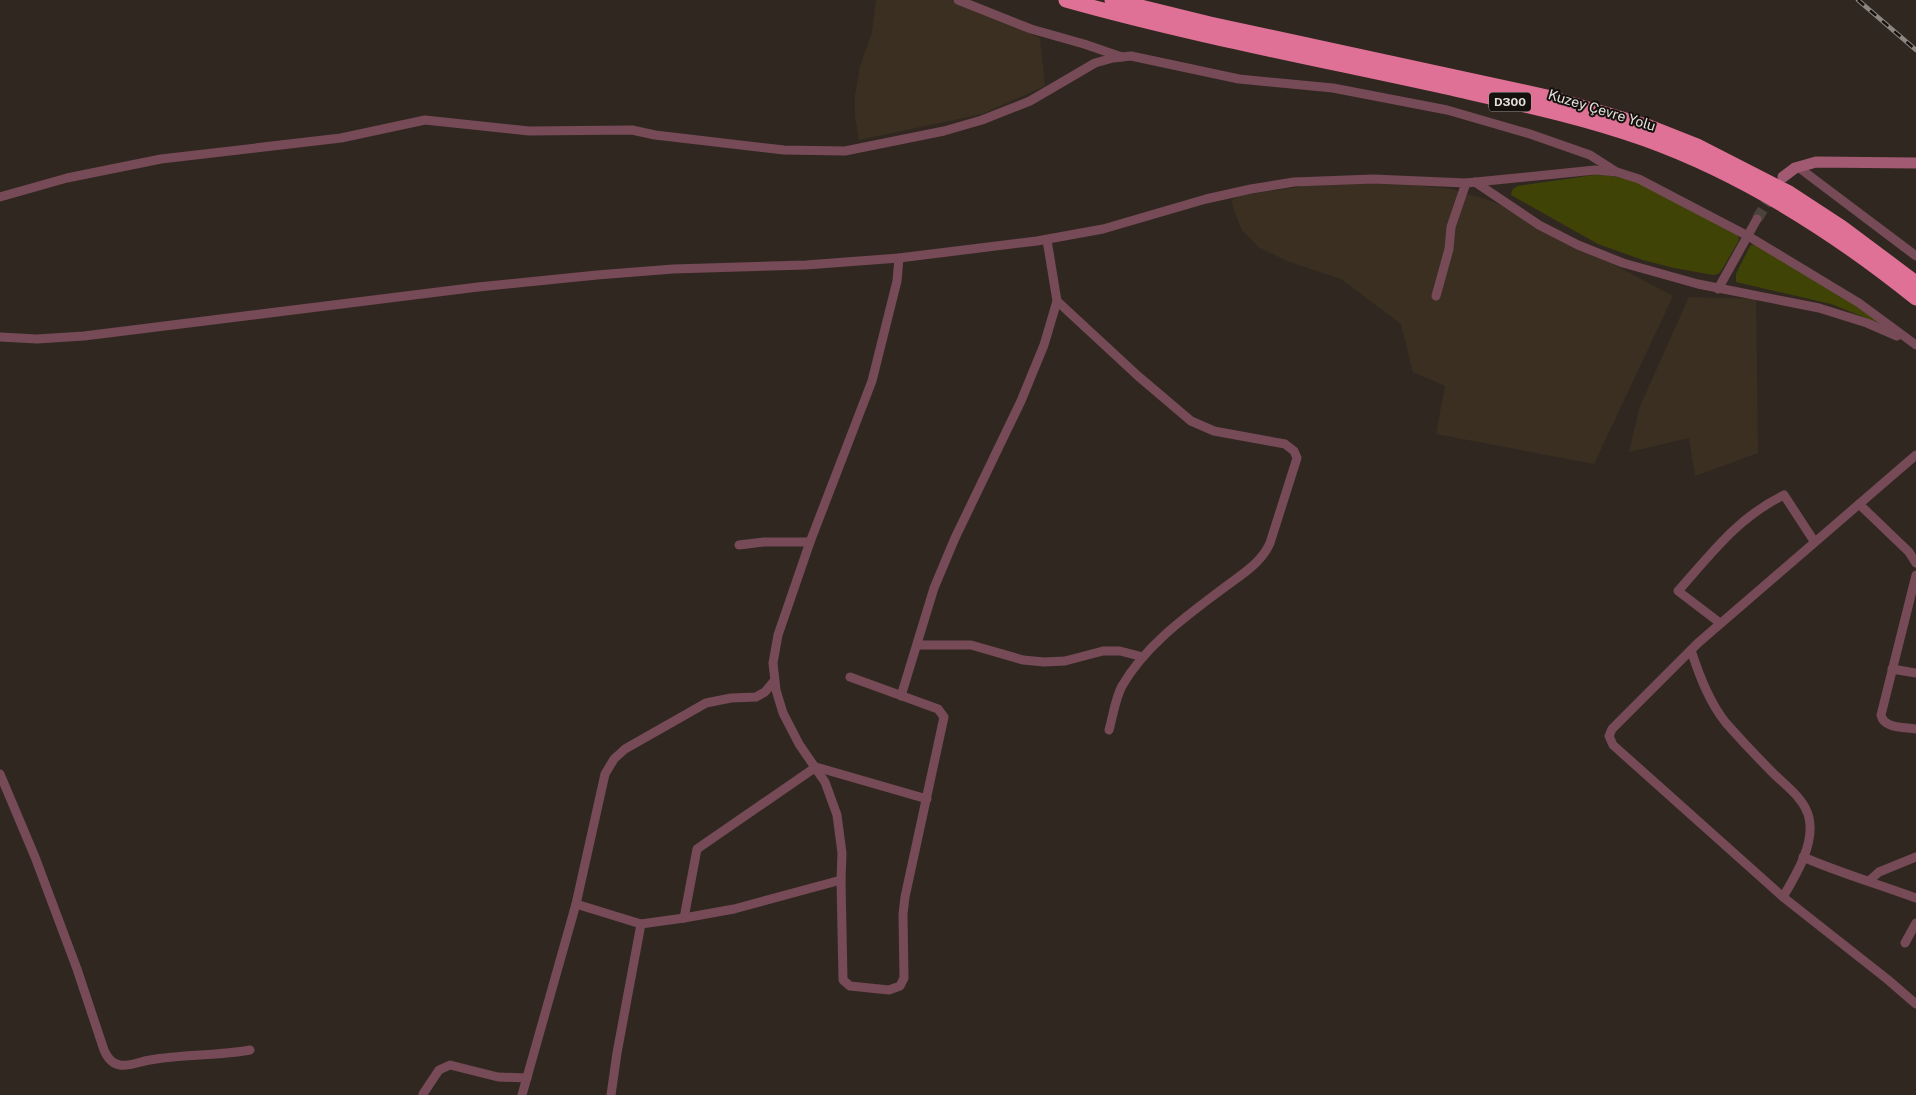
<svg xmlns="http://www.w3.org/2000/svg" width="1916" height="1095" viewBox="0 0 1916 1095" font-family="'Public Sans',sans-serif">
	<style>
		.built { fill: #3b2f22 }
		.green { fill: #3f4306 }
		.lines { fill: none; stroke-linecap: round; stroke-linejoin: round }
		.secondary-tunnel { stroke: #4b433c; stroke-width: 11; stroke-dasharray: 11 5.5; stroke-linecap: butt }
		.street { stroke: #774a57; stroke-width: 9 }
		.secondary { stroke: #a15a71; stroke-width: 11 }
		.highway { stroke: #df7196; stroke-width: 15 }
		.rail-casing { stroke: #8d8680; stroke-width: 4.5 }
		.rail { stroke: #15110e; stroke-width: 2.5; stroke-dasharray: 8; stroke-linecap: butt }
		.labels { text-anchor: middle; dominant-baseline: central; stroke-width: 4; stroke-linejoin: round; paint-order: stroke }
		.shield { fill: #15110e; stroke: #a7a19d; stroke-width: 1 }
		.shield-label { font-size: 12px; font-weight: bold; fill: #e5dfda }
		.street-label { font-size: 14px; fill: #e5dfda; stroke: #15110e }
	</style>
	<rect width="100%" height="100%" fill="#302820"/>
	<g class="built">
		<polygon points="876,0 949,0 962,3 1040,38 1045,86 982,114 859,140 855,116 855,96 860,66 872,32"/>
		<polygon points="1381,182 1451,189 1488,200 1503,206 1673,296 1594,464 1436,434 1445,386 1413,372 1401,324 1341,279 1287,261 1258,247 1242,230 1233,208 1232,200 1242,195 1307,186"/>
		<polygon points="1689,297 1756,299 1758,453 1695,476 1689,438 1629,452 1640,406"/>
	</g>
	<g class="green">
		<path d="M1594,175C1644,174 1694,211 1737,235L1739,238L1738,242L1721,271L1718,274L1713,275L1674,268L1643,260L1598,244L1511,195L1512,190L1517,186Z"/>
		<polygon points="1754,244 1857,303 1886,326 1831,304 1736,282 1736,274 1750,246"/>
	</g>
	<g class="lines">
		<polyline class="secondary-tunnel" points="1757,219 1774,191"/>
		<g class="street">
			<polyline points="958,0 1031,29 1084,44 1122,57"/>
			<polyline points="1798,167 1916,256"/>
			<polyline points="1475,182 1539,225 1578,245 1623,263 1698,284 1819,308 1867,323 1897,336"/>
			<polyline points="0,197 67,178 161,159 341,138 425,120 529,131 632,130 655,135 784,150 845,151 944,131 982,120 1030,101 1095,63 1113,58 1131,56 1239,79 1333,88 1447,110 1530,134 1590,155 1615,171"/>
			<polyline points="1718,289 1757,219"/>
			<polyline points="1436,296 1449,249 1451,227 1466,183"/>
			<path d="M1057,301L1138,376L1191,421L1214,431L1285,444L1294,451L1297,458L1270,543C1261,564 1239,576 1221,590C1185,617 1145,646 1122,686C1115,699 1113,716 1109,730"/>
			<polyline points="0,337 37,339 84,336 478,287 597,275 673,269 806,265 899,258 1037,241 1103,229 1206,199 1251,189 1294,182 1373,179 1466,183 1595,170 1617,172 1639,179 1748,236 1859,303 1916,345"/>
			<polyline points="1916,455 1698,643 1612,729 1609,736 1613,745 1783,897 1887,979 1916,1004"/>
			<polyline points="1859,504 1909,552 1916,563"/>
			<polyline points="739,545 764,542 810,542"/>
			<path d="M1916,575L1881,715C1884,729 1904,727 1916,729"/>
			<path d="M1720,623L1678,591C1712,553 1737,518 1784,495L1814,541"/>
			<polyline points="918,645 971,645 1023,660 1044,662 1065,661 1103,651 1120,651 1143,657"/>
			<path d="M1691,650C1699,675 1709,702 1726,723C1741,740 1757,757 1773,773C1786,786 1805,799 1809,818C1815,844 1796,875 1783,897"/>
			<polyline points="1892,669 1916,673"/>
			<polyline points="850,677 938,709 944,717 905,897 903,914 904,978 900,986 889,990 850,986 843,980 841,880 842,853 837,815 825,782 799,744 783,713 776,690 773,663 778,635 810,542 872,381 897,281 899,258"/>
			<polyline points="901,696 934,588 955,538 1021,401 1044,345 1057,301 1047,240"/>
			<path d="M0,774L35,857L77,969L104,1050C107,1057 112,1064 120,1065C129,1067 141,1061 150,1060C184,1054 217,1056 250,1050"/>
			<path d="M1803,857C1840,873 1878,884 1916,898"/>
			<polyline points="1870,880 1879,872 1916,857"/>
			<polyline points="576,904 641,924"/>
			<polyline points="684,918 697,849 816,767 927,799"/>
			<polyline points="1905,943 1916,923"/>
			<polyline points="423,1094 439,1070 450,1065 498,1077 527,1078"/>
			<polyline points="522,1095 576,904 605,774 614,759 625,749 706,703 731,698 756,697 765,692 774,681"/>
			<polyline points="611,1095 617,1053 641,924 684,918 734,909 841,880"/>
		</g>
		<polyline class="secondary" points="1783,177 1795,168 1816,162 1916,163"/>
		<g class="highway">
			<path d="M1066,0C1191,35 1319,59 1446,87C1512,102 1580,116 1645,139C1745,175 1834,232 1916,298"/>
			<polyline points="1112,0 1210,24 1547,97 1649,127 1697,146 1789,193 1841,227 1916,283"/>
		</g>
		<defs>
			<polyline id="rail" points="1858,0 1916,50"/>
		</defs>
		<use href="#rail" class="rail-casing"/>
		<use href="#rail" class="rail"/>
	</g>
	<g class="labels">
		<rect class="shield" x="1489" y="92.5" width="42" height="19" rx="4"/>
		<g class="shield-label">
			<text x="1510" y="102">D300</text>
		</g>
		<g class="street-label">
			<text transform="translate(1602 110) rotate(17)">Kuzey Çevre Yolu</text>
		</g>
	</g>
</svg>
